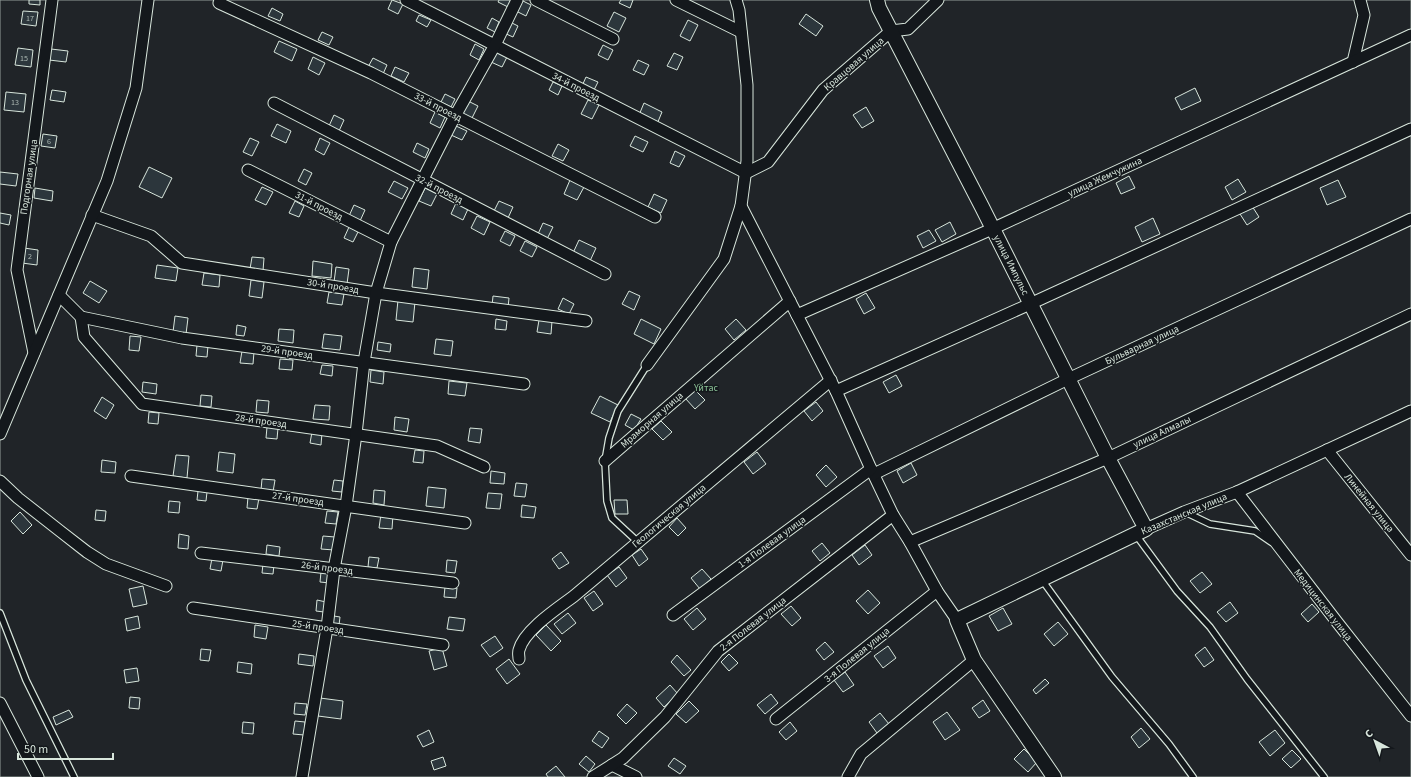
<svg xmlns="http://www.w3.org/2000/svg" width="1411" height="777" viewBox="0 0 1411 777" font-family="'Source Sans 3',sans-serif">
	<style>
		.green { fill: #202428; stroke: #939e99 }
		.building { fill: #2c363c; stroke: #d8e6dc }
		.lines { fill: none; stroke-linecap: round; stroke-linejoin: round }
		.service-casing { stroke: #d8e6dc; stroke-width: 8 }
		.minor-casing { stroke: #d8e6dc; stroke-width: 13 }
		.tertiary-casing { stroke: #d8e6dc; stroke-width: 16 }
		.service { stroke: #14181c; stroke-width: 5.5 }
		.minor { stroke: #14181c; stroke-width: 11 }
		.tertiary { stroke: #14181c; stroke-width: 14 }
		.labels { text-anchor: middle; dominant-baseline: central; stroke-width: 3; stroke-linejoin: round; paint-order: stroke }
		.number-label { font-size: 8px; fill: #adbab4 }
		.street-label { font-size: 10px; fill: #d8e6dc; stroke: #14181c }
		.park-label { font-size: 10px; fill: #8ac095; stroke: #14181c }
	</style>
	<rect width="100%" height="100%" fill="#14181c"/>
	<rect class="green" x="0" y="0" width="1411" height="777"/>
	<g class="building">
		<polygon points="29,0 40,0 40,5 29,4"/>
		<polygon points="392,0 403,4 398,14 388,9"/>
		<polygon points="499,0 511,0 508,7 498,2"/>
		<polygon points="521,0 531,5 526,16 516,11"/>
		<polygon points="621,0 633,0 630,8 619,3"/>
		<polygon points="272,8 283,14 280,21 268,16"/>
		<polygon points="23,11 38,12 36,26 21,24"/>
		<polygon points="614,12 626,18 619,32 607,26"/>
		<polygon points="806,14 823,26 816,36 799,24"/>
		<polygon points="419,15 431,20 427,27 416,21"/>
		<polygon points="492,18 499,22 495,32 487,28"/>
		<polygon points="688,20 698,25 690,41 680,36"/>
		<polygon points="510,22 518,26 513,37 504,33"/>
		<polygon points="322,32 333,37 329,45 318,40"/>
		<polygon points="279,41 297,49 292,61 274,52"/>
		<polygon points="475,44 484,49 479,60 470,55"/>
		<polygon points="603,45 613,50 608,60 598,55"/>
		<polygon points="18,48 33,50 31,67 15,65"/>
		<polygon points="51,49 68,51 66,62 49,60"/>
		<polygon points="496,52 507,57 502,67 491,62"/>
		<polygon points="674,53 683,57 677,70 667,66"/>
		<polygon points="313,57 325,63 319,75 308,69"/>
		<polygon points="373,58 387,65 383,74 368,67"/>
		<polygon points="638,60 649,65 644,75 633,70"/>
		<polygon points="395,67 409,73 404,82 391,76"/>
		<polygon points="586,77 598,82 593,92 582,86"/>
		<polygon points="553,82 562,86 558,95 549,90"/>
		<polygon points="1195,88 1201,101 1181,110 1175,98"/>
		<polygon points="52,90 66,92 64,102 50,100"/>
		<polygon points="6,92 26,94 24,112 4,110"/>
		<polygon points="445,94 455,99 451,107 441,102"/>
		<polygon points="588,100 599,105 592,119 581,114"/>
		<polygon points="468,101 478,106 471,120 461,115"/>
		<polygon points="644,103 662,112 657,124 639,115"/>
		<polygon points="866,107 874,121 862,128 853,115"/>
		<polygon points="435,112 445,117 440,128 430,123"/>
		<polygon points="334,115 344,120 339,131 329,126"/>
		<polygon points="277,124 291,131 286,143 271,136"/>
		<polygon points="456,126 467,131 462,140 451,135"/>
		<polygon points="43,134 57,136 55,148 41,146"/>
		<polygon points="635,136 648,142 643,152 630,146"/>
		<polygon points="250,138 259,142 252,156 243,152"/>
		<polygon points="320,138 330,143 324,155 315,150"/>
		<polygon points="417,143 429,149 425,158 413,152"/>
		<polygon points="558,144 569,150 563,161 552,156"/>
		<polygon points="675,151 685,156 679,167 670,163"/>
		<polygon points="149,167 172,178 162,198 139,187"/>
		<polygon points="304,169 312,173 306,185 298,181"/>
		<polygon points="0,172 18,174 16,186 0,184"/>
		<polygon points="1129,176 1135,188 1121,194 1116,183"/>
		<polygon points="1238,179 1246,192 1232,200 1225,187"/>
		<polygon points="570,180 584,187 577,200 564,194"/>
		<polygon points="1338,180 1346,197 1327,205 1320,188"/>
		<polygon points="394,181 408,188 402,199 388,192"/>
		<polygon points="262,187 273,192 266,205 255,200"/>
		<polygon points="35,188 53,191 52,201 34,198"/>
		<polygon points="425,188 437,194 431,206 419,201"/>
		<polygon points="654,194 667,200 661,213 648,207"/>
		<polygon points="295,201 304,206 299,217 289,213"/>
		<polygon points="499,201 513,207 508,218 494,211"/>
		<polygon points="456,203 468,209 463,220 451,214"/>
		<polygon points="354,205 365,210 360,221 349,216"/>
		<polygon points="1252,206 1259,217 1247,225 1240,214"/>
		<polygon points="0,213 11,215 9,225 0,223"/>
		<polygon points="477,216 490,222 484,235 471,228"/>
		<polygon points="1153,218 1160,234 1142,242 1135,227"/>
		<polygon points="950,222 956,234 942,242 935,230"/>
		<polygon points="543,223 553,227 547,239 538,234"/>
		<polygon points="349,227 358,232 353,242 344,238"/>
		<polygon points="929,230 936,241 923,248 917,236"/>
		<polygon points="505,231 515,236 510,246 500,241"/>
		<polygon points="579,240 596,248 590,261 573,253"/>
		<polygon points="525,241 537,247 532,257 520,251"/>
		<polygon points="24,248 38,250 37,265 22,263"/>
		<polygon points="252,257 264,258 263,271 250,269"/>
		<polygon points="313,261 332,264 331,278 312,276"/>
		<polygon points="157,265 178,268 176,281 155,278"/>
		<polygon points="336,267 349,269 347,284 334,282"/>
		<polygon points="414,268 429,270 427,289 412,287"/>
		<polygon points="204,273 220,275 219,287 202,285"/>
		<polygon points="251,280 264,282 262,298 249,296"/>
		<polygon points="90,281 107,291 99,303 83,293"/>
		<polygon points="629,291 640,296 634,310 622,304"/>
		<polygon points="329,292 344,294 342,305 327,303"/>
		<polygon points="866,293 875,308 864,314 856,299"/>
		<polygon points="493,296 509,298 508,308 492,306"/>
		<polygon points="563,298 574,304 569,314 558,309"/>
		<polygon points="398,300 415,302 413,322 396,320"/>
		<polygon points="175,316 188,318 186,334 173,332"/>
		<polygon points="496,319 507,321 506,330 495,329"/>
		<polygon points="641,319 661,329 654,344 634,334"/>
		<polygon points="736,319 746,330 734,340 725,329"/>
		<polygon points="539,320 552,321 551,334 537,332"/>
		<polygon points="237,325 246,327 244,336 236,335"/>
		<polygon points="279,329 294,330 293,343 278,341"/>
		<polygon points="324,334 342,336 340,350 322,348"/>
		<polygon points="130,336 141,337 139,351 129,350"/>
		<polygon points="436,339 453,341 451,356 434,354"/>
		<polygon points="378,342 391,344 390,352 377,350"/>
		<polygon points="197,345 208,346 207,357 196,356"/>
		<polygon points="242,351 254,352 253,364 240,363"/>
		<polygon points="280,359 293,360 292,370 279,369"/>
		<polygon points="322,365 333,366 332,376 320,374"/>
		<polygon points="371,370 384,372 383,384 370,382"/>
		<polygon points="896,375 902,386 889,393 883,382"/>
		<polygon points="449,381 467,383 465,396 448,394"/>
		<polygon points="143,382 157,384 156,394 142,392"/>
		<polygon points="695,390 705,400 695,409 685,398"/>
		<polygon points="201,395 212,396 211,407 200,406"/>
		<polygon points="600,396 618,405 610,422 591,413"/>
		<polygon points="102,397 114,405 106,419 94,411"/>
		<polygon points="257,400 269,401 268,413 256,412"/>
		<polygon points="816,402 823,411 812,421 804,411"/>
		<polygon points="315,405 330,406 329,420 313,419"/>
		<polygon points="149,412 159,413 158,424 148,423"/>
		<polygon points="631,414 641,419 634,430 625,425"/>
		<polygon points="395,417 409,419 407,432 394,430"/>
		<polygon points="661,421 672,432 663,440 652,429"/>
		<polygon points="267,427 278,428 277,439 266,438"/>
		<polygon points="470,428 482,429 480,443 468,441"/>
		<polygon points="312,432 322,433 321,445 310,443"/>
		<polygon points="415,450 424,451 423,463 413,462"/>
		<polygon points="219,452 235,454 233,473 217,471"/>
		<polygon points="757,452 766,464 753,474 744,462"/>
		<polygon points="176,455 189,456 187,478 173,476"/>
		<polygon points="102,460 116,462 115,473 101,472"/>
		<polygon points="911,463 917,475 903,483 897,471"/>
		<polygon points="826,465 837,477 826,487 816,475"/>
		<polygon points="491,471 505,473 504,484 490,483"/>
		<polygon points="262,479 275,480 273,492 261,490"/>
		<polygon points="334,480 343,481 342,492 332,491"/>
		<polygon points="516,483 527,484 525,497 514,496"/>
		<polygon points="428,487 446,489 444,508 426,506"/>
		<polygon points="374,490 385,491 384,505 373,503"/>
		<polygon points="198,491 207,492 206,501 197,500"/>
		<polygon points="488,493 502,494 500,509 486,508"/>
		<polygon points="248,497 259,498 257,509 247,508"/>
		<polygon points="614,500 627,500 628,514 615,514"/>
		<polygon points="169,501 180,502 179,513 168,512"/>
		<polygon points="522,505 536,507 534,518 521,517"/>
		<polygon points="96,510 106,511 105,521 95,520"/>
		<polygon points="327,511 338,512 336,524 325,523"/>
		<polygon points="20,512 32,525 23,534 11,521"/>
		<polygon points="381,514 393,515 392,529 379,528"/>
		<polygon points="677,518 686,528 678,536 669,527"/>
		<polygon points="179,534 189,536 188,549 178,548"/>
		<polygon points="323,536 335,537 334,550 321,549"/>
		<polygon points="822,543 830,553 820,561 812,551"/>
		<polygon points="267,545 280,547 279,556 266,554"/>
		<polygon points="865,545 872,555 859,565 852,555"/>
		<polygon points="641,549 648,559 639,566 632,555"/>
		<polygon points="561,552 569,563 559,569 552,559"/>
		<polygon points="369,557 379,558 377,568 368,567"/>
		<polygon points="212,558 223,560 221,571 210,569"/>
		<polygon points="447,560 457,561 455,573 446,572"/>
		<polygon points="263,564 274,565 273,574 262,573"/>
		<polygon points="619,567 627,578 616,587 607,575"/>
		<polygon points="702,569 711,579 700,589 691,578"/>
		<polygon points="321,572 331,573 330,583 320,582"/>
		<polygon points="1202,572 1212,584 1200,593 1190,581"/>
		<polygon points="143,586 147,604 133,607 129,589"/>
		<polygon points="445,587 457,588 456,598 444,597"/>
		<polygon points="868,590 880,603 868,614 856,601"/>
		<polygon points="594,591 603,604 593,611 584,598"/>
		<polygon points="317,600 326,602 324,612 316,611"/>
		<polygon points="1230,602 1238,613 1226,622 1217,612"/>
		<polygon points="1312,604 1319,612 1308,622 1301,614"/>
		<polygon points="791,606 801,618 792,626 781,614"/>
		<polygon points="697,608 706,619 693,630 684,619"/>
		<polygon points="1003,608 1012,624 998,631 989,616"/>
		<polygon points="568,613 576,623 562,634 554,624"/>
		<polygon points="138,616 140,628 127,631 125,619"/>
		<polygon points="334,616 340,617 339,625 332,624"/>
		<polygon points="449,617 465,619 463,631 447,629"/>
		<polygon points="1058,622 1068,634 1054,646 1044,634"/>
		<polygon points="255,625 268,627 266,639 254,637"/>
		<polygon points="546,625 561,641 551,651 536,635"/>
		<polygon points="495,636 503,648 490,657 481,645"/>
		<polygon points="825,642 834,652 824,660 816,650"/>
		<polygon points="888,646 896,658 883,668 874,656"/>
		<polygon points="1205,647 1214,660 1204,667 1195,655"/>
		<polygon points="442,648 447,666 434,670 429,651"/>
		<polygon points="201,649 211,650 209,661 200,660"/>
		<polygon points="299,654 314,656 313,666 298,664"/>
		<polygon points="729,654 738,663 729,671 721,662"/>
		<polygon points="677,655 691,670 684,676 671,662"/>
		<polygon points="509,659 520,674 507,684 496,669"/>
		<polygon points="238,662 252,664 251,674 237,672"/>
		<polygon points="137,668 139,681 126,683 124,670"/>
		<polygon points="845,672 854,685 843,692 834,680"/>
		<polygon points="1045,679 1049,683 1036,694 1033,690"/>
		<polygon points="670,685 678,694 664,707 656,698"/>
		<polygon points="771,694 778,703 765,714 757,705"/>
		<polygon points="130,697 140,698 139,709 129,708"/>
		<polygon points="320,698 343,701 341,719 318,716"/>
		<polygon points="983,700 990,711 979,718 972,708"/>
		<polygon points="689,701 699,711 686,723 676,714"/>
		<polygon points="295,703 307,704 305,715 294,714"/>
		<polygon points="627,704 637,713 626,724 617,715"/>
		<polygon points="69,710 73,717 56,725 53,717"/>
		<polygon points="947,712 960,730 945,740 933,722"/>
		<polygon points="880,713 889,724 877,733 869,722"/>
		<polygon points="295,721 305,722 304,735 293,734"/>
		<polygon points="243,722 254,723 253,734 242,733"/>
		<polygon points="790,722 797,731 786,740 779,732"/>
		<polygon points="1141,728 1150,739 1139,748 1131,737"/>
		<polygon points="429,730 434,742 423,747 417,736"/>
		<polygon points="1275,730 1285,743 1270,756 1259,742"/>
		<polygon points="599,731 609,738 602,748 592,741"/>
		<polygon points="1024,749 1037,762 1028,772 1014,759"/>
		<polygon points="1292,750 1301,759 1291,768 1282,759"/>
		<polygon points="586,756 595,764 589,772 579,764"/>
		<polygon points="443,757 446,766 434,770 431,761"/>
		<polygon points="674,758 686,766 680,774 668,766"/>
		<polygon points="556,766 565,777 548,777 546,774"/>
	</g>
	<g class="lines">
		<defs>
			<g id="service">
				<polyline points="1185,512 1210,524 1255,531 1271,542"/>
				<polyline points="1136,535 1177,591 1210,627 1247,679 1324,777"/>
				<polyline points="638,542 612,518 607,501 605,461 609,438 618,411 647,365"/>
				<polyline points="1042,580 1112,677 1169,744 1193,777"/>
				<polyline points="0,613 26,680 74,777"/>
			</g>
			<g id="minor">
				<polyline points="406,0 746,173 768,162 823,90 891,31 908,29 938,0"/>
				<polyline points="536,0 613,39"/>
				<polyline points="676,0 741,32"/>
				<polyline points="736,0 739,10 747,85 747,161 741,206 836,391 871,469 893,515 910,542 937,591 957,620"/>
				<polyline points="219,3 371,73 655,217"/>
				<polyline points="1353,62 1364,15 1360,0"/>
				<polyline points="274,103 605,274"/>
				<polyline points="248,170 391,242"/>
				<polyline points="92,215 151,236 182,263 376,293 586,321"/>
				<polyline points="59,295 81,317 182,338 524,384"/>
				<polyline points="797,315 992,229 1411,35"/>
				<polyline points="81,317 84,337 142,404 437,446 484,467"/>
				<polyline points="34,353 17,270 52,0"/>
				<polyline points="647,365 724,259 741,206"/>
				<polyline points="836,391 1030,304 1411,129"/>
				<polyline points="0,434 107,181 136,88 148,0"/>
				<polyline points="1327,450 1411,555"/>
				<polyline points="605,461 790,301"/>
				<polyline points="874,474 1068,379 1411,219"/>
				<polyline points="131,476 465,523"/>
				<polyline points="0,481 18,498 60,531 87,552 106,564 166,586"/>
				<polyline points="1237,492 1337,622 1411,716"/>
				<polyline points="1146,529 1184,512 1237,492 1411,411"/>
				<polyline points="910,542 1108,458 1411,314"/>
				<polyline points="201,553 453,583"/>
				<polyline points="193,608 443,645"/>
				<polyline points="673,615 871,469"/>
				<path d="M519,659C519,656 518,653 519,650C524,630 558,608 574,596L831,380"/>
				<polyline points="0,703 38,777"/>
				<polyline points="776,719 937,591"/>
				<polyline points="612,765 636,777"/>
				<polyline points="302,777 327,628 334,569 346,506 356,434 364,362 376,293 391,242 455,116 495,45 517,0"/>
				<polyline points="593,777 623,758 665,717 718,651 893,515"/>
				<polyline points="848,777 861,754 974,660"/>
			</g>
			<polyline id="tertiary" points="877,0 879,8 982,207 1108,458 1146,529 957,620 974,660 1054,777"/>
		</defs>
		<use href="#service" class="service-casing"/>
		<use href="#minor" class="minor-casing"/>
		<use href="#tertiary" class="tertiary-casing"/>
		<use href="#service" class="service"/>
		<use href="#minor" class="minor"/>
		<use href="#tertiary" class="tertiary"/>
	</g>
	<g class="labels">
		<g class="number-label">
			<text x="30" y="18">17</text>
			<text x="24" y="58">15</text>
			<text x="15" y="102">13</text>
			<text x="49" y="141">6</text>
			<text x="30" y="256">2</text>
		</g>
		<g class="street-label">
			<text transform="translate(854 64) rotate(-41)">Кравцовая улица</text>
			<text transform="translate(576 87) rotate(27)">34-й проезд</text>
			<text transform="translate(438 107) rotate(27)">33-й проезд</text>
			<text transform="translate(29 177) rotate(-82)">Подгорная улица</text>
			<text transform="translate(1105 177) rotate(-25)">улица Жемчужина</text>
			<text transform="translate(439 189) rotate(27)">32-й проезд</text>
			<text transform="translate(319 206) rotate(27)">31-й проезд</text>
			<text transform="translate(1011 265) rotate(63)">улица Импульс</text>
			<text transform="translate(333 286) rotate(9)">30-й проезд</text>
			<text transform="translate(1142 345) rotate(-25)">Бульварная улица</text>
			<text transform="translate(287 352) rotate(8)">29-й проезд</text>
			<text transform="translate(652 420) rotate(-41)">Мраморная улица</text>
			<text transform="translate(261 421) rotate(8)">28-й проезд</text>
			<text transform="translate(1162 432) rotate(-25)">улица Алмалы</text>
			<text transform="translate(298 499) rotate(8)">27-й проезд</text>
			<text transform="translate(1369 503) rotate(51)">Линейная улица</text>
			<text transform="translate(1184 514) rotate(-23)">Казахстанская улица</text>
			<text transform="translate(669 516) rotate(-40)">Геологическая улица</text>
			<text transform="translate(772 542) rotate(-36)">1-я Полевая улица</text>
			<text transform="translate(327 568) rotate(7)">26-й проезд</text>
			<text transform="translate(1323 605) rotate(52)">Медицинская улица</text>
			<text transform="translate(753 624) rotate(-38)">2-я Полевая улица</text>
			<text transform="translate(318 627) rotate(8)">25-й проезд</text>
			<text transform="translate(857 655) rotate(-39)">3-я Полевая улица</text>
		</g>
		<g class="park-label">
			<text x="706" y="388">Үйтас</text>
		</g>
	</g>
	<g transform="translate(1375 741) rotate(319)" stroke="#14181c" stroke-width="3" paint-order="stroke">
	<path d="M0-3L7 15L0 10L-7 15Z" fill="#d8e6dc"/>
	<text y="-6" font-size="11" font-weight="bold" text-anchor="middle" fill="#d8e6dc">С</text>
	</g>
	<path d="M18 753v6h95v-6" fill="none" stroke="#d8e6dc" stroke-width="2"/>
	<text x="24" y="753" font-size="12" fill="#d8e6dc" stroke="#14181c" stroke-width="3" paint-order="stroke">50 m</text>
</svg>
